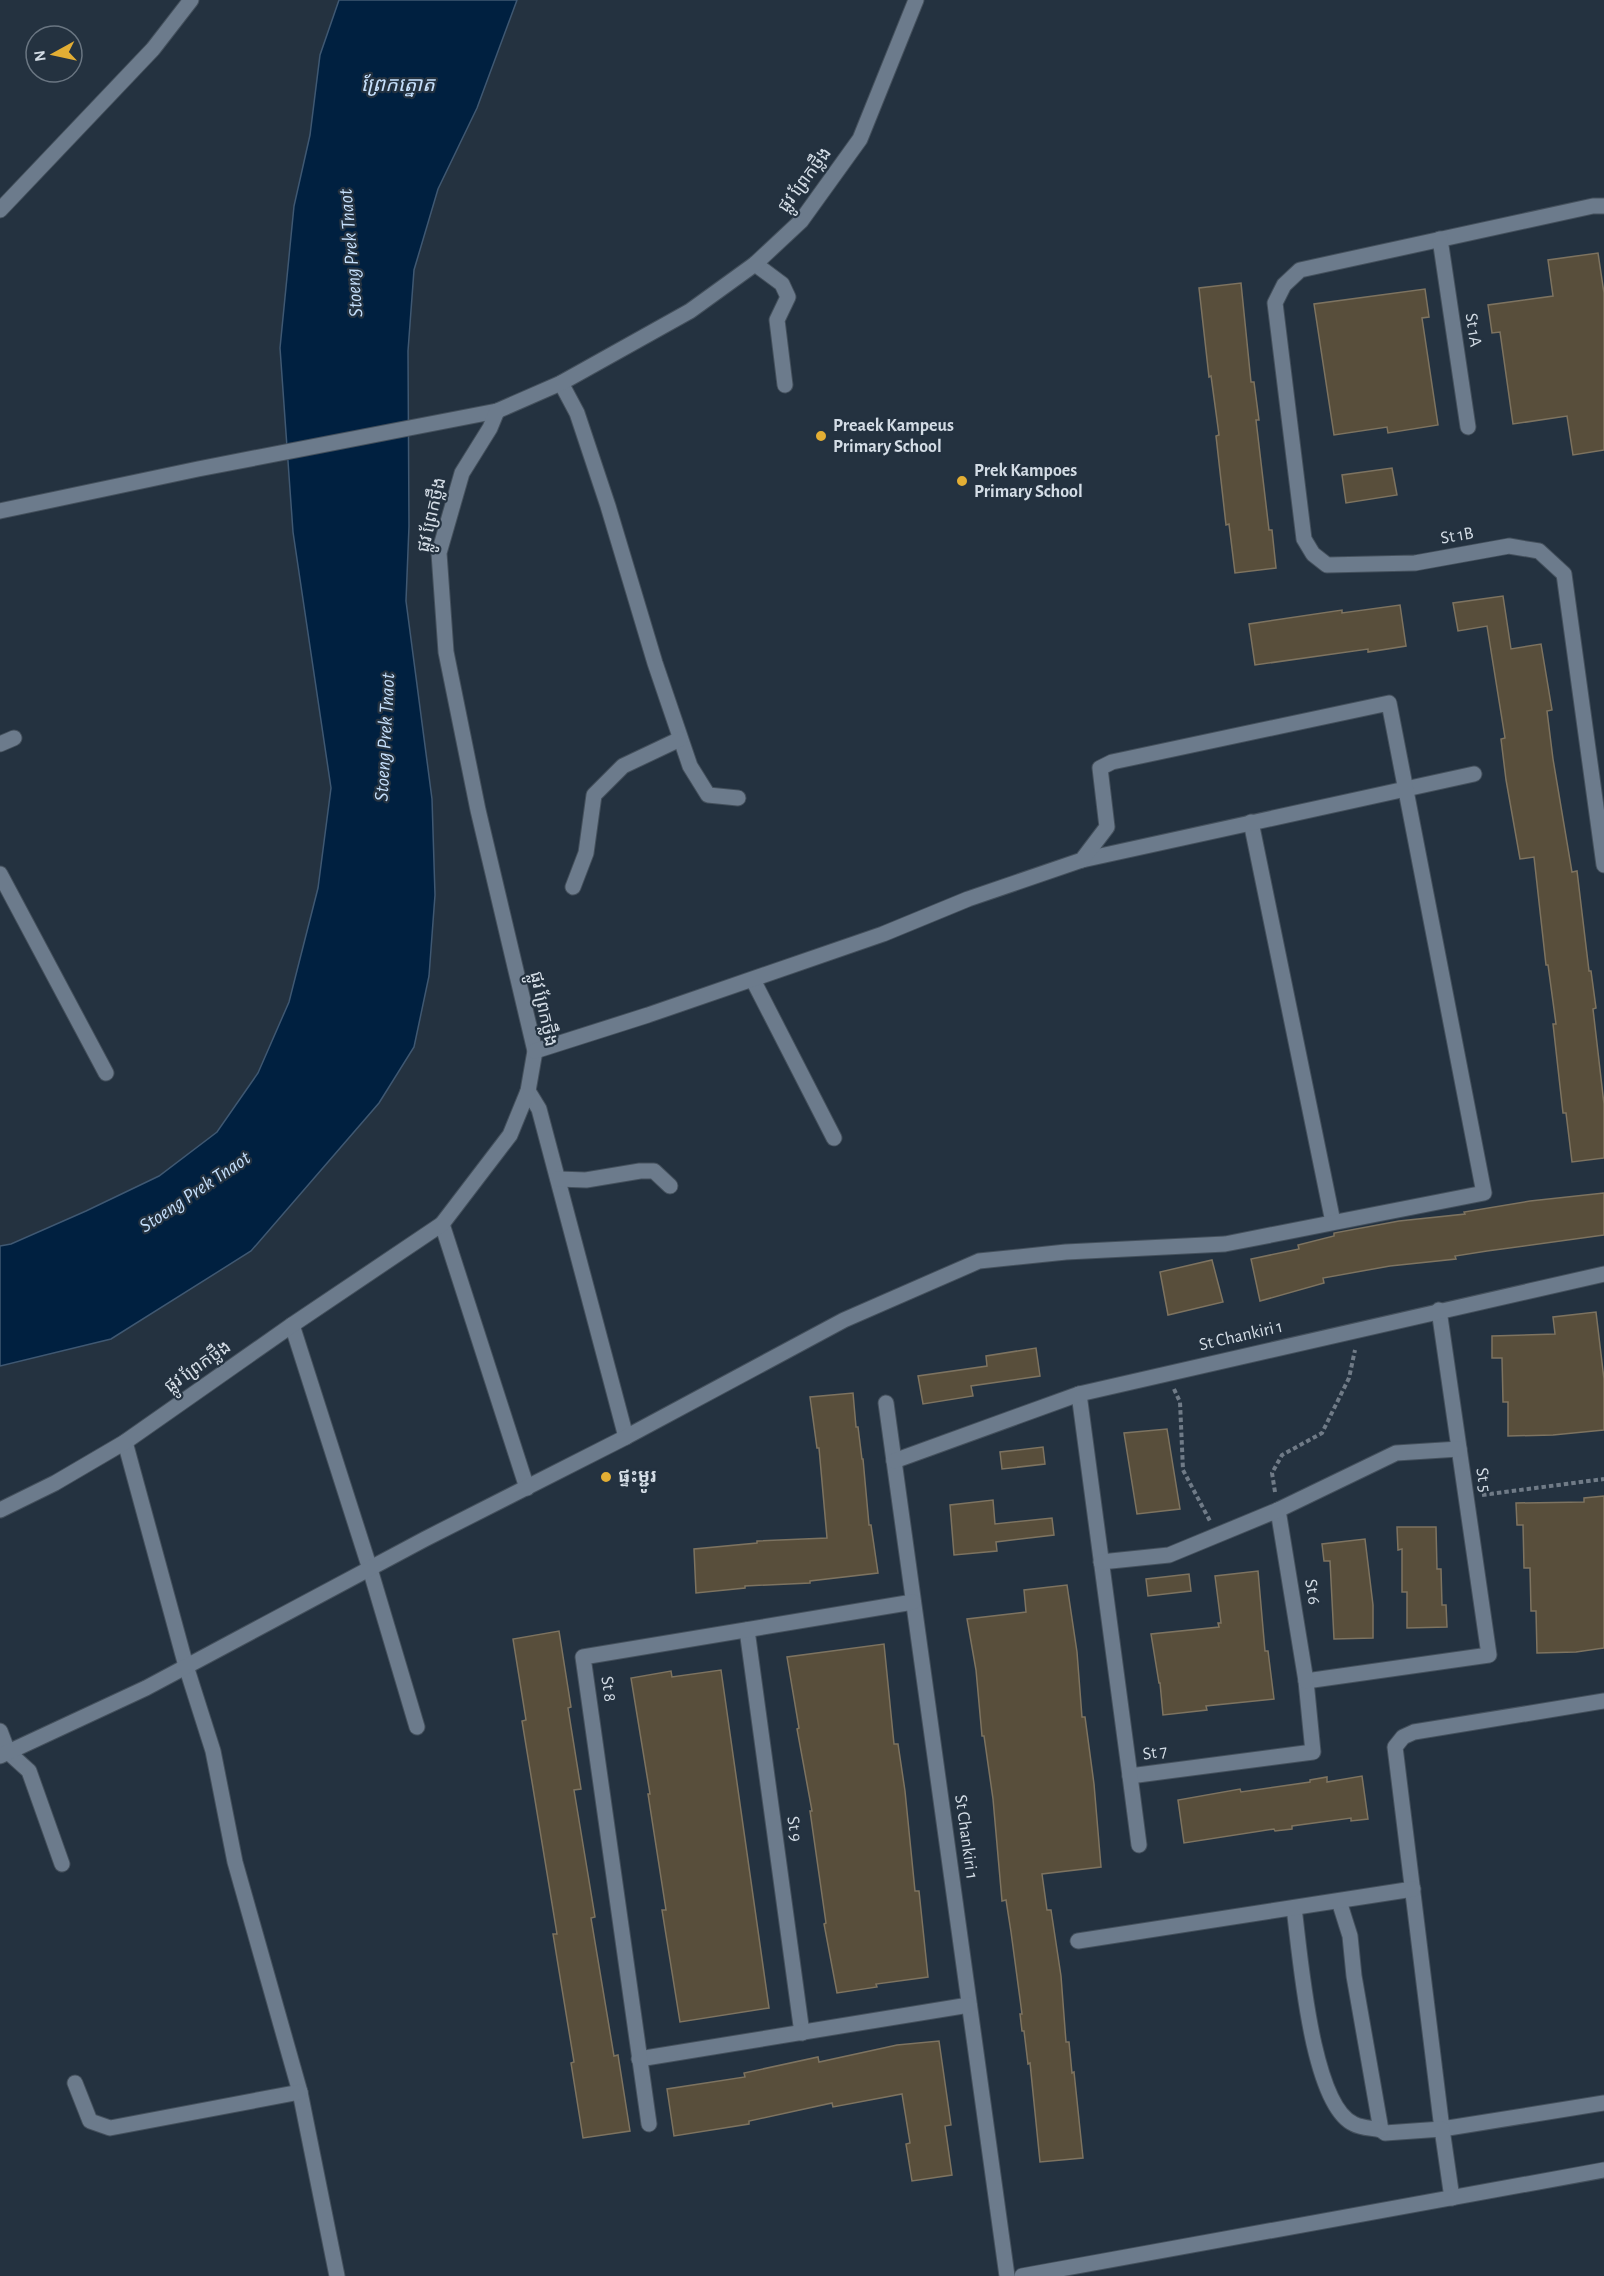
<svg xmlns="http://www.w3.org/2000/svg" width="1604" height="2276" viewBox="0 0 1604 2276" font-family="'Alegreya Sans','Noto Sans Khmer',sans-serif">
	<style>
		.water { fill: #002040; stroke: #3f5872; stroke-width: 1.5 }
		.building { fill: #584e3b; stroke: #7d7360; stroke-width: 1.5 }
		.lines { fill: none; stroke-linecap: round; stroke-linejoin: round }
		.minor-casing { stroke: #44505c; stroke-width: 17 }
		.path { stroke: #707b87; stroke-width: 4; stroke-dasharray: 4.5 3; stroke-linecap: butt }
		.minor { stroke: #6c7b8c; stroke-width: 15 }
		.poi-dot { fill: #e3ae34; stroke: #243240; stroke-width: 2 }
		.labels { text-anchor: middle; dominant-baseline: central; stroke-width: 4.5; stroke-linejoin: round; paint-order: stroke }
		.street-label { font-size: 18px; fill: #d3dce5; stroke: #243240 }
		.poi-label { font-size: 18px; font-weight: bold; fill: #d3dce5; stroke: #243240; text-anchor: start }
		.water-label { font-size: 20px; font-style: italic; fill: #c5dffb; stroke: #243240 }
	</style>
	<rect width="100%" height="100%" fill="#243240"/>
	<polygon class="water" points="339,0 517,0 477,108 438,189 414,270 408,351 409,526 406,601 432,799 435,895 429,976 414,1047 379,1103 251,1251 111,1339 0,1366 0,1246 11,1244 86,1211 159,1176 217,1132 258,1073 289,1002 318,888 331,788 293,532 280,348 294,206 310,135 320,55"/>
	<g class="building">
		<polygon points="1598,253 1604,293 1604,450 1573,455 1567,416 1513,424 1500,332 1492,333 1488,305 1553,296 1548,260"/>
		<polygon points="1241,283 1251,382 1254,382 1259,420 1256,420 1269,530 1272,530 1276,568 1235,573 1229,524 1226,525 1216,436 1219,435 1211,376 1209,377 1199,288"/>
		<polygon points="1425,289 1429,317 1422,318 1438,425 1388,433 1387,427 1334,435 1314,304"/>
		<polygon points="1392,468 1397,495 1346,503 1342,475"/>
		<polygon points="1503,596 1511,649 1541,644 1552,710 1547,711 1553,759 1572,872 1577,871 1589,971 1591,971 1596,1008 1593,1009 1604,1104 1604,1158 1572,1162 1566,1113 1563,1113 1553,1024 1556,1024 1548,965 1546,965 1534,857 1520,859 1506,780 1501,739 1505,738 1487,626 1458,631 1453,603"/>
		<polygon points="1400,605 1406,646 1368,652 1368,649 1255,665 1249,624 1342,610 1342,613"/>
		<polygon points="1604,1193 1604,1235 1487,1251 1455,1256 1456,1259 1390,1266 1323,1278 1324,1283 1260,1301 1251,1259 1299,1249 1298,1245 1334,1236 1334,1233 1399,1221 1465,1214 1464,1212 1530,1201"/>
		<polygon points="1212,1260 1223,1302 1168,1315 1160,1272"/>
		<polygon points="1596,1312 1604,1379 1604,1430 1553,1435 1508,1436 1508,1402 1503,1402 1502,1358 1492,1358 1492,1336 1555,1334 1553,1317"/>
		<polygon points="1036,1348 1040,1376 971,1386 973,1396 923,1404 918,1376 987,1366 986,1356"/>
		<polygon points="853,1393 856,1427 858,1427 862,1459 863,1459 869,1525 871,1525 878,1573 810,1581 810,1583 745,1586 745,1588 696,1593 694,1549 757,1543 757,1541 827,1538 819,1448 817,1448 810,1397"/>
		<polygon points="1167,1429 1180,1509 1137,1514 1124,1433"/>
		<polygon points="1043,1447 1045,1464 1002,1469 1000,1452"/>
		<polygon points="1604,1496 1604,1648 1576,1652 1537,1653 1536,1611 1531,1611 1530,1568 1524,1568 1523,1525 1517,1525 1516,1503 1584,1502 1584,1498"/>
		<polygon points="993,1500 995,1524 1052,1518 1054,1535 996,1542 997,1551 954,1555 950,1505"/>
		<polygon points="1397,1527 1436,1527 1437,1569 1441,1569 1442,1605 1446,1605 1447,1627 1407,1628 1407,1592 1402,1592 1402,1549 1398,1550"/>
		<polygon points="1365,1539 1373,1605 1373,1638 1334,1639 1330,1561 1324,1561 1322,1544"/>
		<polygon points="1258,1571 1265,1651 1268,1651 1274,1699 1206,1706 1207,1710 1163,1715 1160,1683 1159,1683 1151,1634 1219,1627 1218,1623 1221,1623 1215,1576"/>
		<polygon points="1189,1574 1191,1591 1148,1596 1146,1579"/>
		<polygon points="1067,1585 1077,1652 1082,1717 1085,1717 1094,1784 1101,1867 1042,1874 1047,1910 1051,1910 1061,1976 1066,2042 1069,2042 1072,2073 1074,2072 1083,2158 1040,2162 1030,2063 1028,2064 1024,2031 1022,2031 1020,2014 1022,2014 1011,1932 1006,1900 1002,1901 993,1799 984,1736 982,1736 976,1670 967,1619 1026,1612 1024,1590"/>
		<polygon points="559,1631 571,1707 568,1708 581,1789 574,1790 595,1917 591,1918 614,2056 618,2055 630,2131 583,2138 571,2063 574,2062 553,1934 557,1934 522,1721 526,1720 513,1639"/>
		<polygon points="884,1644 894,1744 898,1744 905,1791 915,1891 919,1891 928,1977 876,1984 877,1987 837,1993 824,1924 826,1923 810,1811 812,1811 797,1729 799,1728 787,1657"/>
		<polygon points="721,1670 769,2008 680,2022 662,1910 666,1910 648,1794 650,1794 631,1678 671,1671 672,1677"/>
		<polygon points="1362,1776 1368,1819 1351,1821 1351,1818 1292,1826 1292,1829 1275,1831 1274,1829 1184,1843 1178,1800 1240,1789 1241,1792 1310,1782 1310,1780 1327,1777 1327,1782"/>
		<polygon points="939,2041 951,2125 945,2126 952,2175 912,2181 906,2144 910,2143 902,2094 833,2107 832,2103 749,2121 749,2124 674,2136 667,2089 745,2077 744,2073 818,2057 819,2062 897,2045"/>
	</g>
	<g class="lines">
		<defs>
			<g id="minor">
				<polyline points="1604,206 1593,206 1300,270 1284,285 1275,303 1304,539 1313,554 1327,565 1415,563 1509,546 1539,551 1564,574 1604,865"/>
				<polyline points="0,210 153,49 191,0"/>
				<polyline points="1440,239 1468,427"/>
				<polyline points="755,264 782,284 788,297 777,320 785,385"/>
				<polyline points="561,383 577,413 608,506 655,663 690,766 708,795 738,798"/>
				<polyline points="0,511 198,469 497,411 561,383 690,311 755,264 801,221 860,139 916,0"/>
				<polyline points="0,744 14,738"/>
				<polyline points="1251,822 1333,1222"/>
				<polyline points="1082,860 1474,774"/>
				<polyline points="0,874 106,1073"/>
				<polyline points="573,887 586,853 594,795 623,766 680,739"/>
				<polyline points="753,980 834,1138"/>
				<polyline points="528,1091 539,1109 626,1437"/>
				<polyline points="558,1179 586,1180 640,1171 654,1171 670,1186"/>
				<polyline points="442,1224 527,1488"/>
				<polyline points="292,1325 370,1569 417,1727"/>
				<polyline points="1079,1394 1130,1776 1313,1752 1306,1681 1489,1655 1439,1310"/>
				<polyline points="886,1403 1007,2276"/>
				<polyline points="125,1442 186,1666 213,1751 235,1862 300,2092 337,2276"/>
				<polyline points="894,1461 1079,1394 1604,1274"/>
				<polyline points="0,1510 55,1483 125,1442 292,1325 442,1224 510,1135 528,1091 535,1051 478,810 446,652 439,553 462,473 490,428 497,411"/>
				<polyline points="1278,1510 1306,1681"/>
				<polyline points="1101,1562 1169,1555 1278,1510 1396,1453 1459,1449"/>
				<polyline points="747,1630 802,2033"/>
				<polyline points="1604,1701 1414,1732 1403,1737 1395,1747 1442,2129 1604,2103"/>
				<polyline points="0,1731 8,1752 29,1771 62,1864"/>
				<polyline points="0,1756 146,1688 425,1539 626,1437 844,1320 979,1261 1066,1252 1225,1244 1484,1193 1389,703 1112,762 1100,768 1107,827 1082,860 968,899 883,934 648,1015 535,1051"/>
				<polyline points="1130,1776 1139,1845"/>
				<polyline points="1339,1901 1350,1936 1354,1976 1381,2130 1385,2133 1442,2129 1452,2198"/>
				<path d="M1294,1908C1300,1952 1311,2105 1354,2124C1361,2128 1372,2128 1381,2130"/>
				<polyline points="1078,1941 1413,1889"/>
				<polyline points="639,2059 969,2005"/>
				<polyline points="75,2083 90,2121 110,2128 300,2092"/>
				<polyline points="649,2124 583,1657 913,1602"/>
				<polyline points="1022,2276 1604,2170"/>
			</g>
		</defs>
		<use href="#minor" class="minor-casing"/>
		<g class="path">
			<polyline points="1174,1389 1180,1402 1183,1470 1210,1521"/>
			<polyline points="1275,1492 1272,1473 1282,1455 1322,1433 1349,1378 1355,1350"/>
			<polyline points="1482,1495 1604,1479"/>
		</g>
		<use href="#minor" class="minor"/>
	</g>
	<g class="poi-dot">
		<circle cx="821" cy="436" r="6"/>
		<circle cx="962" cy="481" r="6"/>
		<circle cx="606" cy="1477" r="6"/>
	</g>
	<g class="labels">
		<g class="street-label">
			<text transform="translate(805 180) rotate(-53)">ផ្លូវ ព្រែកថ្លឹង</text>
			<text transform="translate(1473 330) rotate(81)">St 1A</text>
			<text transform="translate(432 515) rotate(-77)">ផ្លូវ ព្រែកថ្លឹង</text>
			<text transform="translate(1457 536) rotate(-10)">St 1B</text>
			<text transform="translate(543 1009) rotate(78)">ផ្លូវ ព្រែកថ្លឹង</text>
			<text transform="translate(1241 1336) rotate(-13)">St Chankiri 1</text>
			<text transform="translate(198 1367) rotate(-35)">ផ្លូវ ព្រែកថ្លឹង</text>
			<text transform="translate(1483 1480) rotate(82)">St 5</text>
			<text transform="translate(1312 1592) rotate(81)">St 6</text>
			<text transform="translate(608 1689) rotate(82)">St 8</text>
			<text transform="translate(1155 1753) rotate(-8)">St 7</text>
			<text transform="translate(794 1829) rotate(82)">St 9</text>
			<text transform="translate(966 1837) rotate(82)">St Chankiri 1</text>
		</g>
		<g class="poi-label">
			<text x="833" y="426">Preaek Kampeus<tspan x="833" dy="21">Primary School</tspan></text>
			<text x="974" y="471">Prek Kampoes<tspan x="974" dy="21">Primary School</tspan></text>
			<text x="618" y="1477">ផ្ទះម្ជូរ</text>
		</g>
		<g class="water-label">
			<text x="398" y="85">ព្រែកត្នោត</text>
			<text transform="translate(351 253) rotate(-95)">Stoeng Prek Tnaot</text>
			<text transform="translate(385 737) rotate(-87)">Stoeng Prek Tnaot</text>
			<text transform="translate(195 1192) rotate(-34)">Stoeng Prek Tnaot</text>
		</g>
	</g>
	<g transform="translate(54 54) rotate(262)"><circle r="28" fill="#243240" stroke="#6a7682" stroke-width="1.5"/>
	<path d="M0-4.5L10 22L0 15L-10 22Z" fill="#e3ae34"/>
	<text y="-9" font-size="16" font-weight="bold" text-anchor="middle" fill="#d3dce5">N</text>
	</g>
</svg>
